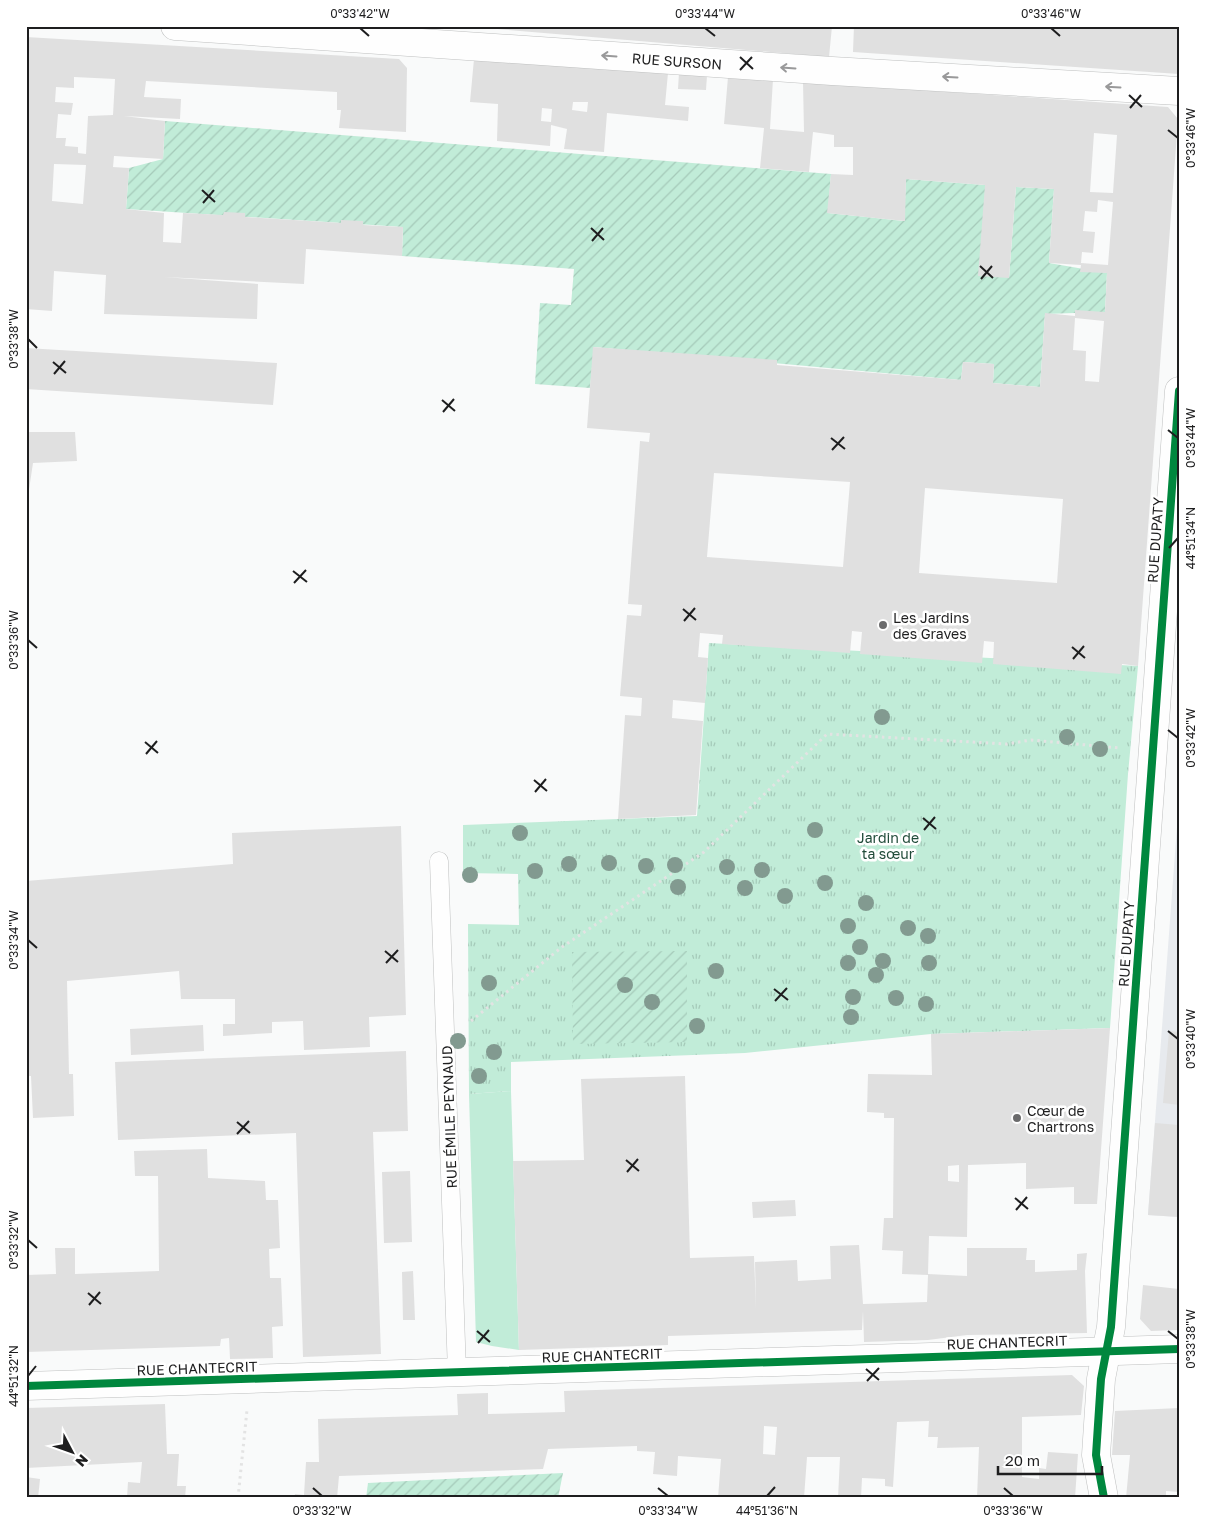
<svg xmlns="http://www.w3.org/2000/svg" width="1205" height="1524" viewBox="0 0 1205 1524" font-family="'Golos Text',sans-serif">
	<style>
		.built { fill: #e7eaee }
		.grass { fill: #c1ecd8 }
		.park { fill: url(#park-tufts) }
		.garden { fill: url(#garden-furrows) }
		.building { fill: #e0e0e0; fill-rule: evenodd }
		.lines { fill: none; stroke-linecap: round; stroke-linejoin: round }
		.service-casing { stroke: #bfc0c0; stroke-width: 19 }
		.minor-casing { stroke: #bfc0c0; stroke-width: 29 }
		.path { stroke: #e3e3e3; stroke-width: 3; stroke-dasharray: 2.5 4; stroke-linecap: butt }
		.service { stroke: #fefefe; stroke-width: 18 }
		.minor { stroke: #fefefe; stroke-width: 28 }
		.cycleway-casing { stroke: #fff; stroke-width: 11 }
		.cycleway { stroke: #00873e; stroke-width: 8 }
		.tree { fill: #829a90 }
		.oneway { stroke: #99999a }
		.ticks { fill: none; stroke: #1e1e1f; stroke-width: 2 }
		.poi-dot { fill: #6b6b6c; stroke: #fff; stroke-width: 2 }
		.labels { text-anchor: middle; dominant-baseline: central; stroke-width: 5; stroke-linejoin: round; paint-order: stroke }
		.street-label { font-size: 14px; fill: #1e1e1f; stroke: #fff }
		.poi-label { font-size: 14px; fill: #1e1e1f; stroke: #fff; text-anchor: start }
		.park-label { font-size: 14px; fill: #204b39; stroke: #fff }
		.neatline { fill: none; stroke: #1e1e1f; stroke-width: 2 }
		.ticks-label { font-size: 12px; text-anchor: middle; fill: #1e1e1f }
	</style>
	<defs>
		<pattern id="park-tufts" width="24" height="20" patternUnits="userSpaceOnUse" patternTransform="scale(1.25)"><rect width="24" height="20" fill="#c1ecd8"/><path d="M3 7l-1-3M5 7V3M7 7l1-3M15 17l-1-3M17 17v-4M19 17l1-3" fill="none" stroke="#a5cab9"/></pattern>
		<pattern id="garden-furrows" width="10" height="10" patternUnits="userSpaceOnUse" patternTransform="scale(1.25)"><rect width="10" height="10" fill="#c1ecd8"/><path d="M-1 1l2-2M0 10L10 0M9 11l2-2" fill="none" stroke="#a5cab9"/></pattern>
	</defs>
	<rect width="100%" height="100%" fill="#f9fafa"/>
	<polygon class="built" points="1179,800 1179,1217 1148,1215"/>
	<polygon class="grass" points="511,1091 519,1350 492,1346 476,1342 469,1094"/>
	<polygon class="park" points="709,643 1138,666 1128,774 1110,1028 931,1034 745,1053 511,1062 511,1091 469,1094 468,924 519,925 518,874 463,873 463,825 697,816"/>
	<g class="garden">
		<polygon points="165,121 831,174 828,213 904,221 906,179 985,185 1009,278 1016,187 1054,189 1049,263 1107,273 1105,312 1045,314 1040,387 993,383 994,364 963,362 961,380 594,347 590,388 535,384 540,303 571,305 574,269 402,256 403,227 126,209 129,168 163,159"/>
		<polygon points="687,951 687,1042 573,1044 572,952"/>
		<polygon points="563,1473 558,1498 366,1498 368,1483"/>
	</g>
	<g class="building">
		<polygon points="485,26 832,26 829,57 485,28"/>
		<polygon points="854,26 1179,26 1179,74 853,52"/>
		<path d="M26,37L399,59L407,68L406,132L339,128L341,110H337V92L146,81L144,97L181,99L180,119L124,116L165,121L163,159L114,156L113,167L129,168L126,209L164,213L163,242L181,243L183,213L223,215L224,212L245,213V217L341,223V220L363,221V225L403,227L402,256L306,249L304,284L164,277L258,284L257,319L104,314L106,275L54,271L52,311L26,309ZM74,77L115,79L113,115L88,116L86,154L78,153V147L65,146L66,138H56L58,114L71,115L73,103L55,102L56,87L74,88ZM54,164L86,165L83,204L52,201Z"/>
		<path d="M474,59L668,73L665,105L689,107L688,121L607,113L604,152L564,149L567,129L551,125L550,146L497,141L498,104L470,102ZM573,102H588L587,112L572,110ZM542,108L552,109L551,122L541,121Z"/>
		<polygon points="679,73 707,75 706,90 678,89"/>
		<path d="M728,77L773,79L770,129L804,132L803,82L1168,107L1178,119L1138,666L1122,664L1121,674L993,664L994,642L984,641L982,663L860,654L862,632L852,631L850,653L722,644L723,635L700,633L698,657L708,658L705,703L673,700L672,718L703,721L696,815L618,819L625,715L641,716L642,698L620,696L627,615L641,616L642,605L628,604L640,441L649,442L650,433L587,428L593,347L777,360V365L961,380L963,362L994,364L993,383L1040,387L1045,313L1075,316V310L1105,312L1107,273L1080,272L1081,265L1049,263L1054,189L1016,187L1009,278L978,276L985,185L906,179L905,221L827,213L831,174L853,175V147H834V135L813,132L809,172L760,168L764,128L724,124ZM1094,133L1117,135L1113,193L1090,192ZM1098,200L1113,202L1108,265L1081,263L1082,252L1093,253L1095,232L1083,231L1085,211L1097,212ZM1075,318L1104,321L1099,382L1085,381L1086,351L1073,350ZM714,473L850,482L843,567L707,557ZM925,488L1063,499L1057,583L919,573Z"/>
		<polygon points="26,348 277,363 273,405 26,389"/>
		<polygon points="26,432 75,432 77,461 33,463 27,503"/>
		<polygon points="401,826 406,1015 369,1017 370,1047 304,1050 303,1021 272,1022 272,1033 223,1036 223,1024 235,1024 235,999 181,999 179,971 67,981 69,1074 73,1074 74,1116 33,1118 31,1076 28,1076 26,881 233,864 232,833"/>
		<polygon points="203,1025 204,1051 131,1055 130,1029"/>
		<path d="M1110,1028L1097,1204H1074V1187L1026,1189V1163L968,1165L967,1237L929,1236L928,1274L967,1276V1248H1027L1026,1260H1035V1272L1077,1270V1254L1087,1253L1085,1271L1087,1333L967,1335L928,1340L864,1342L863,1311L862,1330L668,1336V1345L519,1350L513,1161L584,1160L581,1079L685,1076L690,1258L754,1256L756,1308L755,1262L797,1260L798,1281L831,1279L830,1246L859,1245L863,1304L927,1302L928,1275L902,1274L903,1251L882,1250L884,1218H893L894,1118H884V1113L867,1112L868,1074L932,1075L931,1034ZM959,1165V1182L948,1181V1166Z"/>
		<polygon points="1169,1031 1179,1032 1179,1105 1163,1103"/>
		<polygon points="406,1051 408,1131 373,1132 381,1354 303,1357 296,1133 118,1140 115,1062"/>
		<polygon points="1155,1123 1179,1125 1179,1217 1148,1215"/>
		<polygon points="207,1149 208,1178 265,1181 266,1200 278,1200 280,1248 269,1249 270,1278 281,1278 283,1326 272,1327 273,1358 230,1359 229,1338 221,1339 220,1346 26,1352 26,1275 56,1274 55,1248 75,1248 75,1274 159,1271 158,1176 135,1176 134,1151"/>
		<polygon points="410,1171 412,1242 384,1243 382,1172"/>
		<polygon points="795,1200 796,1216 753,1218 752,1202"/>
		<polygon points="413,1271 415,1320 403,1320 402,1272"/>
		<polygon points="1143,1285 1179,1289 1179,1330 1151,1331 1140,1319"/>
		<path d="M1072,1375L1084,1386L1081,1415L1022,1417V1477L1039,1479V1468L1046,1469L1048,1452L1078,1454L1075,1498H977L979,1447L937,1448L938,1437H928L929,1421L897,1422L893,1487L885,1486V1479L862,1478L861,1498H838L840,1457H807L804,1498H718L721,1459L678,1456L677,1476L653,1474L655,1452L637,1451V1446L548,1449L543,1469L339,1476L337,1498H294L295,1494L304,1495L306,1462H319L318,1419L458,1415L457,1394L488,1393V1414L565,1412L564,1391ZM764,1426L777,1427L775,1455L763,1454Z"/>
		<polygon points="165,1404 167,1454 179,1454 177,1486 186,1486 185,1498 127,1498 128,1482 140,1483 142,1462 26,1468 26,1408"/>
		<polygon points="1179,1408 1179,1492 1166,1491 1166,1498 1126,1498 1130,1455 1112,1455 1115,1411"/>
		<polygon points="26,1477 40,1479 38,1498 26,1498"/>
	</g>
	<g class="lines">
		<defs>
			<polyline id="service" points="439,861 457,1372"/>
			<g id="minor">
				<polyline points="175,26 832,71 1179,91"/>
				<polyline points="26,1386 1179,1349"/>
				<polyline points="1104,1498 1096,1455 1101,1379 1111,1327 1179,391"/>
			</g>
		</defs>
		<use href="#service" class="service-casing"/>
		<use href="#minor" class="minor-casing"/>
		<g class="path">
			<polyline points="471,1021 562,947 704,852 827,734 1007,744 1031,740 1120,748"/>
			<polyline points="238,1498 247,1410"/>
		</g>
		<use href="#service" class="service"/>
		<use href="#minor" class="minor"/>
		<defs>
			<g id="cycleway">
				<polyline points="26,1386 1179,1349"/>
				<polyline points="1104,1498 1096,1455 1101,1379 1111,1327 1179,391"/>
			</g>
		</defs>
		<use href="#cycleway" class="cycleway-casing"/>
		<use href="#cycleway" class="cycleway"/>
	</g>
	<g class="tree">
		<circle cx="882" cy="717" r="8"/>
		<circle cx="1067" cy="737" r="8"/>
		<circle cx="1100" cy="749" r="8"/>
		<circle cx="815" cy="830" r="8"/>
		<circle cx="520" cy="833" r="8"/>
		<circle cx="609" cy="863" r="8"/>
		<circle cx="569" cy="864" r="8"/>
		<circle cx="675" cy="865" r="8"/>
		<circle cx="646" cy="866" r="8"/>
		<circle cx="727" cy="867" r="8"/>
		<circle cx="762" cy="870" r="8"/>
		<circle cx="535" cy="871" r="8"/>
		<circle cx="470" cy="875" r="8"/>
		<circle cx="825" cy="883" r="8"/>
		<circle cx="678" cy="887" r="8"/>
		<circle cx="745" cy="888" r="8"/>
		<circle cx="785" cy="896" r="8"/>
		<circle cx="866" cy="903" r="8"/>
		<circle cx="848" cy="926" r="8"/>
		<circle cx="908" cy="928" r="8"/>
		<circle cx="928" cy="936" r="8"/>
		<circle cx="860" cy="947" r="8"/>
		<circle cx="883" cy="961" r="8"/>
		<circle cx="848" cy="963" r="8"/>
		<circle cx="929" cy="963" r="8"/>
		<circle cx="716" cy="971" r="8"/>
		<circle cx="876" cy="975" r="8"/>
		<circle cx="489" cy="983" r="8"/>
		<circle cx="625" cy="985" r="8"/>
		<circle cx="853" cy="997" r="8"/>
		<circle cx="896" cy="998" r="8"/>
		<circle cx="652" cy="1002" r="8"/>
		<circle cx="926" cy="1004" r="8"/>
		<circle cx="851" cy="1017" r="8"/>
		<circle cx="697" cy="1026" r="8"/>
		<circle cx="458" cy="1041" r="8"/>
		<circle cx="494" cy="1052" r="8"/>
		<circle cx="479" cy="1076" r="8"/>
	</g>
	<defs><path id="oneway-shaft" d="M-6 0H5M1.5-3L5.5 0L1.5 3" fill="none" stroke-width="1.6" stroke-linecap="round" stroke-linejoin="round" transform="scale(1.25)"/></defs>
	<g class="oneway">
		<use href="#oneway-shaft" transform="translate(609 56) rotate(-176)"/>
		<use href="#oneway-shaft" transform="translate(788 68) rotate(-176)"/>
		<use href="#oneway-shaft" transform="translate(950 77) rotate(-177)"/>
		<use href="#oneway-shaft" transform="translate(1113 87) rotate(-177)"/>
	</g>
	<path class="ticks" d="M360,28L369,36M705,28L715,36M1051,28L1060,36M740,57L753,69M740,70L752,57M1129,95L1142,107M1130,108L1141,95M1168,130L1178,138M202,190L215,202M203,203L214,190M591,228L604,240M592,241L603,228M980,266L993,278M981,279L992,266M28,339L37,348M53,362L66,373M54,374L65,361M442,400L455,411M443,412L454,399M1168,430L1178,438M831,438L845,449M832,450L844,437M1169,548L1178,538M293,571L307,582M294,583L306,570M683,609L696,620M684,621L695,608M28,640L37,648M1072,647L1085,658M1073,659L1084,646M1168,730L1178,738M145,742L158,753M146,754L157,741M534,780L547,791M535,792L546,779M923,818L936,829M924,830L935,817M28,940L37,948M385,951L398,962M386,963L398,950M774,989L788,1000M775,1001L787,988M1168,1031L1178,1039M237,1122L250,1133M237,1134L249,1121M626,1160L639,1171M627,1172L638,1159M1015,1198L1028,1209M1016,1210L1027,1197M28,1240L37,1248M88,1293L101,1304M89,1305L100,1292M477,1331L490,1342M1168,1331L1178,1339M478,1343L489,1330M866,1369L879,1380M28,1376L36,1366M867,1381L879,1368M313,1488L322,1496M658,1488L668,1496M1004,1488L1013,1496M767,1496L775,1487"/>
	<g class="poi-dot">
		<circle cx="883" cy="625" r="5"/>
		<circle cx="1017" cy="1118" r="5"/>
	</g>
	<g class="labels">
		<g class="street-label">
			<text transform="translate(677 61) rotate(4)">RUE SURSON</text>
			<text transform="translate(1155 540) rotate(-86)">RUE DUPATY</text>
			<text transform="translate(1126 944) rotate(-86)">RUE DUPATY</text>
			<text transform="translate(449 1117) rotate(-92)">RUE ÉMILE PEYNAUD</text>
			<text transform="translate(1007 1342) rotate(-2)">RUE CHANTECRIT</text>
			<text transform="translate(602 1355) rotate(-2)">RUE CHANTECRIT</text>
			<text transform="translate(197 1368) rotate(-2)">RUE CHANTECRIT</text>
		</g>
		<g class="poi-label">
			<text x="893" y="617">Les Jardins<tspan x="893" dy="16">des Graves</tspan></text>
			<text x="1027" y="1110">Cœur de<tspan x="1027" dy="16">Chartrons</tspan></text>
		</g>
		<g class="park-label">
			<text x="888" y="837">Jardin de<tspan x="888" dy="16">ta sœur</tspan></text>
		</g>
	</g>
	<rect width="1205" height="1524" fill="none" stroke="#ffffff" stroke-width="55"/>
	<g transform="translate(72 1452) rotate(131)" stroke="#ffffff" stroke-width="4" paint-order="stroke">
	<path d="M0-4L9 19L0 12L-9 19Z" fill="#1e1e1f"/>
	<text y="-8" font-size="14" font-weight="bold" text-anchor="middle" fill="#1e1e1f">N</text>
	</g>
	<path d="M998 1466v8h104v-8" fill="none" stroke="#1e1e1f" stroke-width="2.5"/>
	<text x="1005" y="1466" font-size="15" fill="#1e1e1f" stroke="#ffffff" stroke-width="4" paint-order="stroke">20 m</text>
	<rect x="28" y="28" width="1150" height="1468" class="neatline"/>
	<g class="ticks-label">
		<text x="360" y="18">0°33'42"W</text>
		<text x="705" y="18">0°33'44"W</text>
		<text x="1051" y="18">0°33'46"W</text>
		<text transform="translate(1191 138) rotate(-90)" y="4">0°33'46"W</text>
		<text transform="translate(14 339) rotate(-90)" y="4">0°33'38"W</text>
		<text transform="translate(1191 438) rotate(-90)" y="4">0°33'44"W</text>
		<text transform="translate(1191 538) rotate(-90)" y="4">44°51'34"N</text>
		<text transform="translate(14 640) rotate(-90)" y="4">0°33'36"W</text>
		<text transform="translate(1191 738) rotate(-90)" y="4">0°33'42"W</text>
		<text transform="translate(14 940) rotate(-90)" y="4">0°33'34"W</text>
		<text transform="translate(1191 1039) rotate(-90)" y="4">0°33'40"W</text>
		<text transform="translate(14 1240) rotate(-90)" y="4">0°33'32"W</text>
		<text transform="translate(1191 1339) rotate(-90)" y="4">0°33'38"W</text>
		<text transform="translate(14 1376) rotate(-90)" y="4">44°51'32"N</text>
		<text x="322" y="1515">0°33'32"W</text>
		<text x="668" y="1515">0°33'34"W</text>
		<text x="767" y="1515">44°51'36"N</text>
		<text x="1013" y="1515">0°33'36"W</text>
	</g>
</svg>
